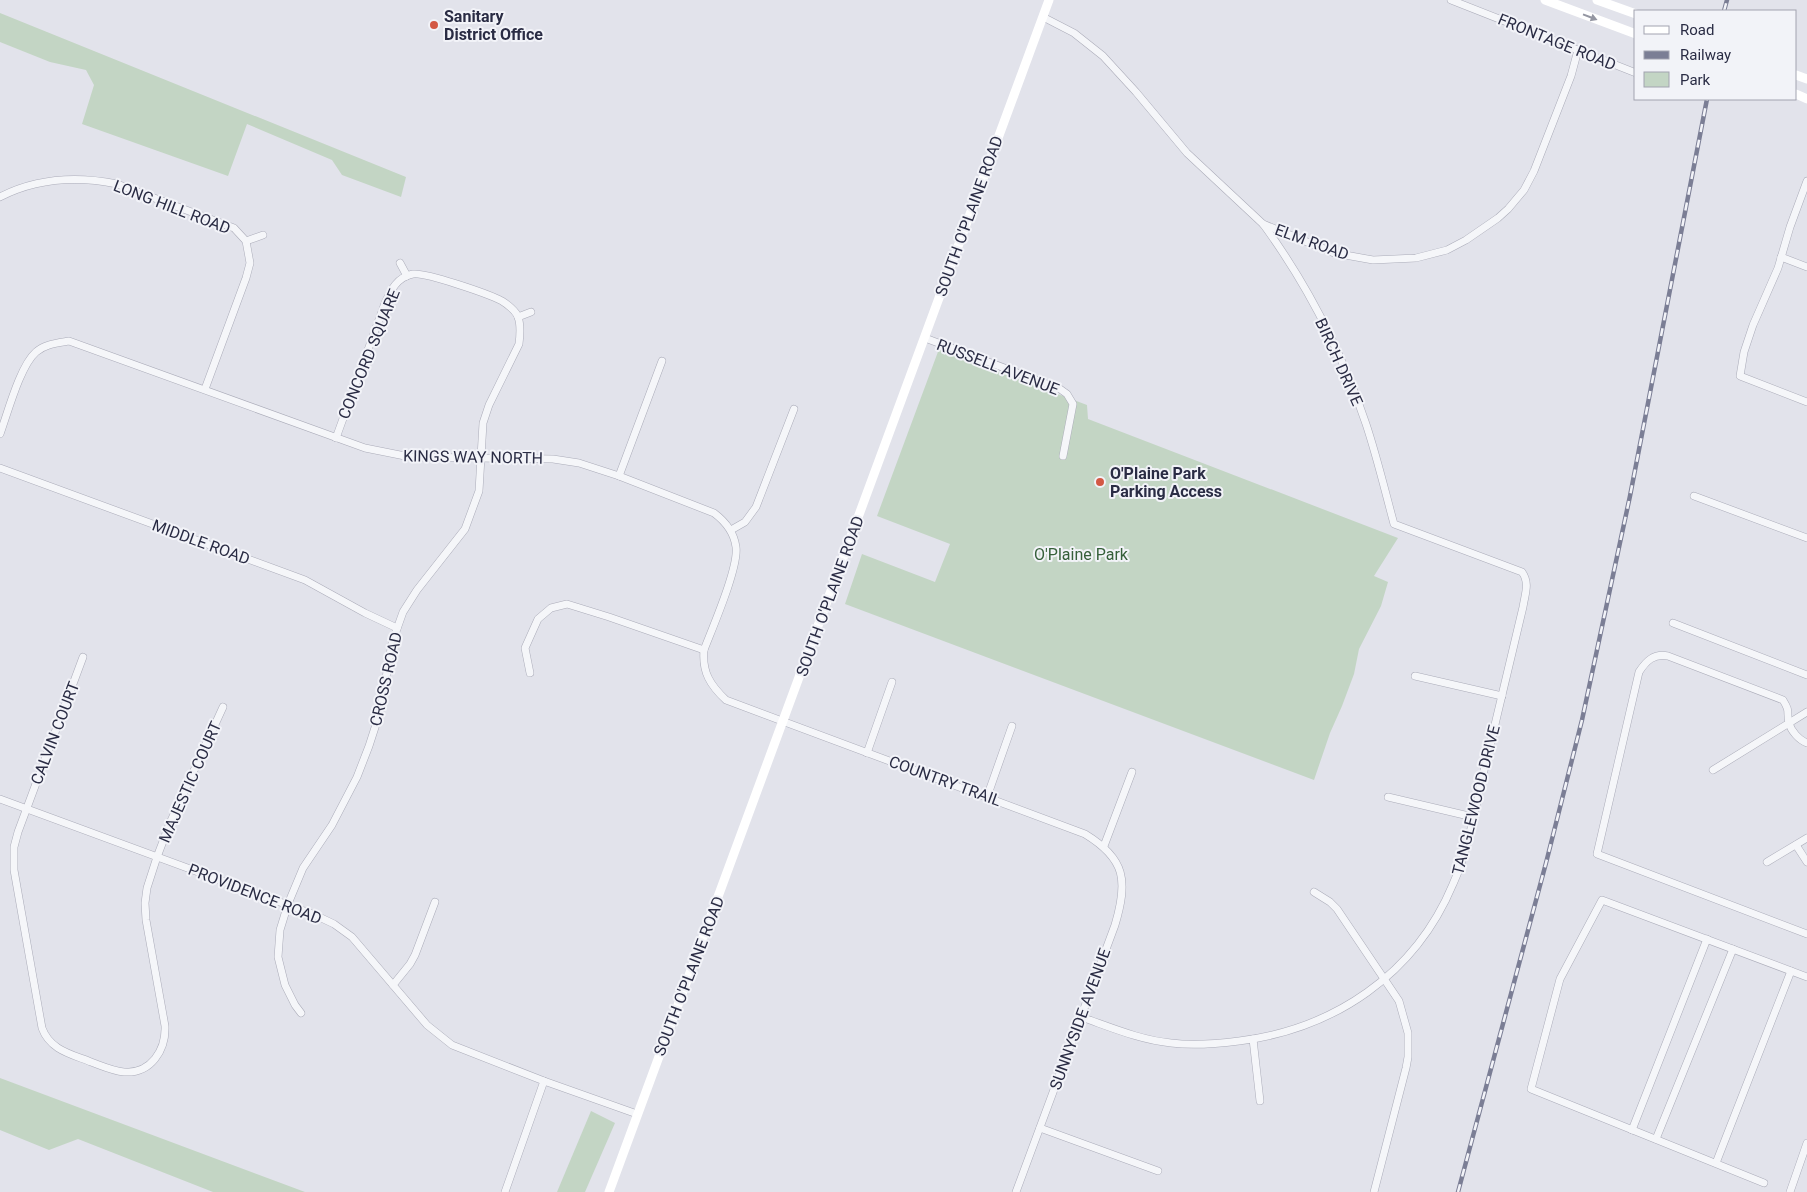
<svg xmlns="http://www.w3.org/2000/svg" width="1807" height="1192" viewBox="0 0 1807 1192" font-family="Roboto,sans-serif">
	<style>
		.green { fill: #c3d5c4 }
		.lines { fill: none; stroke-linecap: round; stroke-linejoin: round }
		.street-casing { stroke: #abacb9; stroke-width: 8 }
		.street { stroke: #f5f6f9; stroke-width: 7 }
		.secondary { stroke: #fff; stroke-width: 9 }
		.rail-casing { stroke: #7b7e95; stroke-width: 4.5 }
		.rail { stroke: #f2f3f8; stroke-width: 2.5; stroke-dasharray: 8; stroke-linecap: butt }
		.oneway { fill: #9496a2 }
		.poi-dot { fill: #d35844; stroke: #f2f3f8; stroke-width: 2 }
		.labels { text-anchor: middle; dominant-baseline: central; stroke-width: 4; stroke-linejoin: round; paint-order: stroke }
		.poi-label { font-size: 16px; font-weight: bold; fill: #2a2c44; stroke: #f2f3f8; text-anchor: start }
		.street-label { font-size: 16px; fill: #2a2c44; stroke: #f2f3f8 }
		.park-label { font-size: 16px; fill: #36603a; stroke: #f2f3f8 }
	</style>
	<rect width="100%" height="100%" fill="#e2e3eb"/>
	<g class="green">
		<polygon points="0,13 406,177 401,197 342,175 332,160 247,124 228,176 82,124 94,85 86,70 50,62 0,42"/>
		<polygon points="939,349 1087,405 1088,419 1398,538 1374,576 1388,582 1381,606 1359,649 1354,674 1342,706 1330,733 1314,780 845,604 862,554 935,582 950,544 877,516"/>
		<polygon points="0,1078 305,1192 213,1192 78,1139 49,1150 0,1130"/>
		<polygon points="591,1111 615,1123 585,1192 557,1192"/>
	</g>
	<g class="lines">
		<defs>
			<g id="street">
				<polyline points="1451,0 1636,73"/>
				<polyline points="1043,17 1074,33 1103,56 1136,92 1187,153 1263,224 1334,253 1373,260 1416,258 1447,250 1466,240 1498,218 1508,209 1524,190 1534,171 1571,76 1578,50"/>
				<polyline points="1807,181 1790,227 1778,268 1753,325 1744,352 1740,376 1807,402"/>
				<path d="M0,197C37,178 77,176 117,184L234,228L246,241L250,263L246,278L205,389"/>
				<polyline points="246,241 263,235"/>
				<polyline points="1781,257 1807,267"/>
				<polyline points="400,263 407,276"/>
				<polyline points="518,317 531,312"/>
				<polyline points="925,338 1060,389 1067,394 1073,404 1063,456"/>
				<path d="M0,434C8,412 20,366 36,352C45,344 57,343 69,341L365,448L410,457L553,459L579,463L619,476L714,513C726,522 734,532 736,547C739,567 712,629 704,650C702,672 710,685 726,700L1085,834C1126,859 1128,881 1115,925L1016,1192"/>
				<polyline points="0,468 305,580 365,613 397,628"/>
				<polyline points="619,476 662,361"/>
				<polyline points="1694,496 1807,538"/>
				<polyline points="731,530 745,522 756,507 794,409"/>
				<polyline points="1673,623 1807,675"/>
				<path d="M83,657L18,832L14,847V870L42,1028C50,1050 71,1054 91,1062C102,1066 113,1071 124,1072C151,1074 166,1050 165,1026L146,920L145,903L147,888L157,857L170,823L223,707"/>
				<polyline points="530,673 525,648 538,619 551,608 567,604 609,617 704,650"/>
				<polyline points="1415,676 1502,696"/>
				<path d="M1807,743C1799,740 1791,731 1789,723C1786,711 1791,713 1783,700L1668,656C1654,653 1646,661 1639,672L1597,854L1807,934"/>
				<polyline points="867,753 892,682"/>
				<polyline points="1713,770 1807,712"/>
				<polyline points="987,797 1012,726"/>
				<polyline points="1388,797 1473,817"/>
				<polyline points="0,799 315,915 334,924 352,937 427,1025 452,1045 544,1081 637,1114"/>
				<polyline points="1796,845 1807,862"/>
				<polyline points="1104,846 1132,772"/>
				<polyline points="1767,862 1807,838"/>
				<polyline points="1314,892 1330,902 1337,909 1399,1001 1408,1033 1408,1057 1406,1068 1374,1192"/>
				<polyline points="393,985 410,964 415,955 435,902"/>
				<path d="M301,1013L295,1005L285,985L278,957L280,930L288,904L303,868L332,825L357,777L369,746L380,712L392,643L403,612L417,590L465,529L479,491L483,423L489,405L519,344C520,336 521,325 518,317C516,311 507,304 502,301C489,294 425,272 413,274C397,277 391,290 385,303L336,438"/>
				<path d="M1081,1017C1110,1027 1140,1040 1171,1043C1194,1046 1216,1044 1239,1041C1334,1029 1415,975 1453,884C1468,851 1474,814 1482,779C1496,722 1509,664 1523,607C1525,594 1530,583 1522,572L1394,524C1385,491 1377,457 1366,424C1342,353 1307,284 1263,224"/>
				<polyline points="1253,1039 1260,1101"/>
				<polyline points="1040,1128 1158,1171"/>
				<polyline points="1632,1130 1707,939"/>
				<polyline points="1656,1139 1733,949"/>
				<polyline points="1716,1163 1791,971"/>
				<polyline points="1764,1183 1531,1089 1560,979 1602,900 1807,977"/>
				<polyline points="505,1192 544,1081"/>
				<polyline points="1790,1192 1807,1143"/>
			</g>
		</defs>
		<use href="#street" class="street-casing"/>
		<use href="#street" class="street"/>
		<g class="secondary">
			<polyline points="1545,0 1636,34"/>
			<polyline points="1597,0 1636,14"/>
			<polyline points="1796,75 1807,79"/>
			<polyline points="1796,94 1807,99"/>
			<polyline points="609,1192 1049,0"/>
		</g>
		<defs>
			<g id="rail">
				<polyline points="1724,11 1727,0"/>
				<polyline points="1458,1192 1546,863 1582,720 1630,496 1707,99"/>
			</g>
		</defs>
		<use href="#rail" class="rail-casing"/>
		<use href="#rail" class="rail"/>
	</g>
	<defs><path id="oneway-solid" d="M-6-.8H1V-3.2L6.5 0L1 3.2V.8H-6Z" transform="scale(1.25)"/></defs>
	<use class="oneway" href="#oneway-solid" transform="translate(1590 17) rotate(21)"/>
	<g class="poi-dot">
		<circle cx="434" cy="25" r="5"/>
		<circle cx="1100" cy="482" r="5"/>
	</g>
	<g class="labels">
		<g class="poi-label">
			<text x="444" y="16">Sanitary<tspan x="444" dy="18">District Office</tspan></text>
			<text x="1110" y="473">O'Plaine Park<tspan x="1110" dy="18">Parking Access</tspan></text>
		</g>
		<g class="street-label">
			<text transform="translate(1557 42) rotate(22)">FRONTAGE ROAD</text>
			<text transform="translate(172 207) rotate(21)">LONG HILL ROAD</text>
			<text transform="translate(969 216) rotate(-70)">SOUTH O'PLAINE ROAD</text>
			<text transform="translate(1312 242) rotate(20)">ELM ROAD</text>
			<text transform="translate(369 354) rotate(-68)">CONCORD SQUARE</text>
			<text transform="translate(1339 362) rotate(66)">BIRCH DRIVE</text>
			<text transform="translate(998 367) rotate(21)">RUSSELL AVENUE</text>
			<text transform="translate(473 457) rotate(1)">KINGS WAY NORTH</text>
			<text transform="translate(201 542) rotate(20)">MIDDLE ROAD</text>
			<text transform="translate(830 596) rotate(-70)">SOUTH O'PLAINE ROAD</text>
			<text transform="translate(386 679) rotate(-77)">CROSS ROAD</text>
			<text transform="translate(55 733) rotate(-69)">CALVIN COURT</text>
			<text transform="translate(945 781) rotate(20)">COUNTRY TRAIL</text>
			<text transform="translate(190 782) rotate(-66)">MAJESTIC COURT</text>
			<text transform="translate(1476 800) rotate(-76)">TANGLEWOOD DRIVE</text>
			<text transform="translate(255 894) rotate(21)">PROVIDENCE ROAD</text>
			<text transform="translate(689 976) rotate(-69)">SOUTH O'PLAINE ROAD</text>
			<text transform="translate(1080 1019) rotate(-70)">SUNNYSIDE AVENUE</text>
		</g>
		<g class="park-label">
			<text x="1081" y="554">O'Plaine Park</text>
		</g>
	</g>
	<rect x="1634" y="10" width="162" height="90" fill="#f2f3f8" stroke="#a2a3b0"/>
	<rect x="1644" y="26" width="25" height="8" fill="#ffffff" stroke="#a2a3b0"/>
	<text x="1680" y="35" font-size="15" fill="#2a2c44">Road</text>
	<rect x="1644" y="51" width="25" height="8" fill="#7b7e95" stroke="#a2a3b0"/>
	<text x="1680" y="60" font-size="15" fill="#2a2c44">Railway</text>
	<rect x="1644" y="72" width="25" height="15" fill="#c3d5c4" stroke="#a2a3b0"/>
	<text x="1680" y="85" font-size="15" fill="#2a2c44">Park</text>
</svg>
